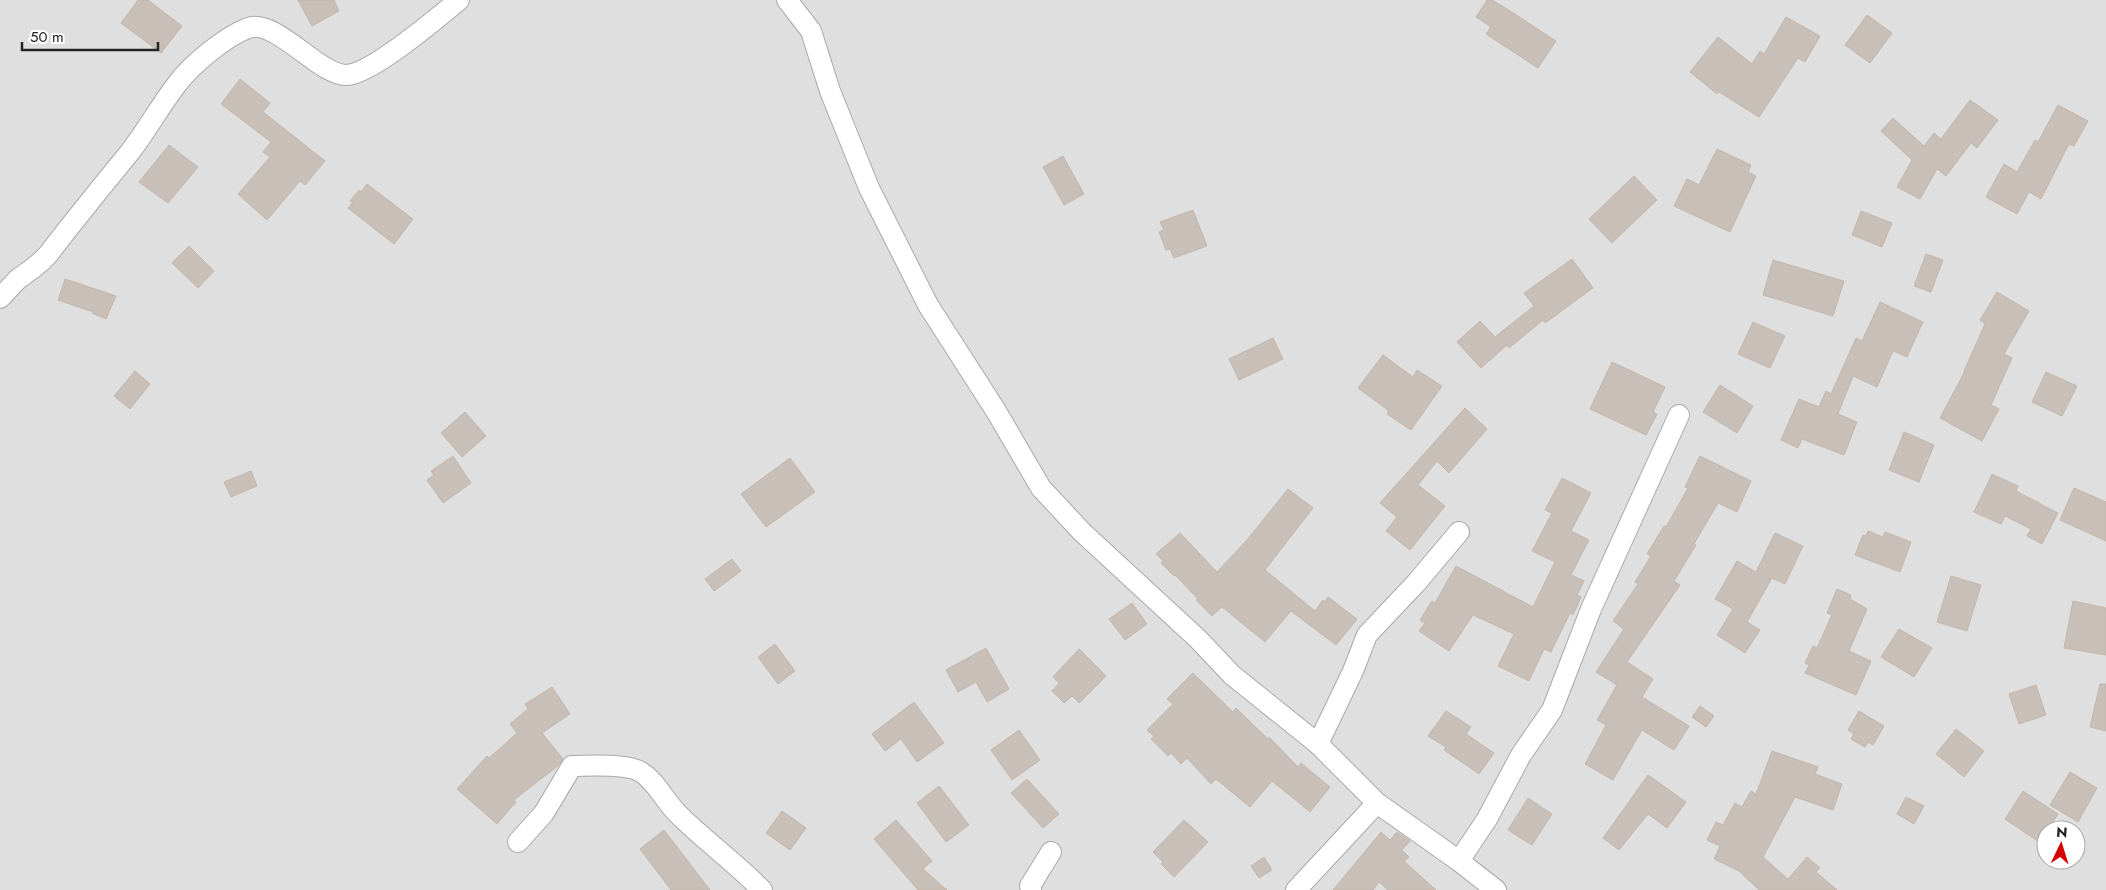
<svg xmlns="http://www.w3.org/2000/svg" width="2106" height="890" viewBox="0 0 2106 890" font-family="Jost,sans-serif">
	<style>
		.residential { fill: #e0dfdf; fill-rule: evenodd }
		.building { fill: #c7bfb8; stroke: #c4b6ab }
		.lines { fill: none; stroke-linecap: round; stroke-linejoin: round }
		.minor-casing { stroke: #a9a9a9; stroke-width: 22 }
		.minor { stroke: #fff; stroke-width: 20 }
	</style>
	<rect width="100%" height="100%" fill="#f2efe9"/>
	<path class="residential" d="M0,0H2106V890H0ZM2046,830H2076V860H2046Z"/>
	<g class="building">
		<polygon points="138,0 148,0 182,26 161,53 121,23"/>
		<polygon points="298,0 334,0 339,11 312,26"/>
		<polygon points="1487,0 1492,0 1504,7 1556,41 1538,68 1486,34 1491,27 1476,17"/>
		<polygon points="1867,15 1892,33 1870,63 1845,45"/>
		<polygon points="1786,17 1820,36 1805,62 1798,58 1759,117 1719,92 1717,94 1690,72 1718,37 1752,64 1760,51 1764,54"/>
		<polygon points="240,79 270,103 263,112 325,161 305,185 300,181 267,220 238,194 270,157 263,152 271,142 221,104"/>
		<polygon points="1970,100 1998,120 1977,148 1971,143 1946,176 1937,169 1920,199 1897,187 1912,160 1881,131 1893,118 1924,146 1934,133 1941,139"/>
		<polygon points="2058,105 2088,121 2074,146 2069,144 2041,199 2029,192 2017,214 1986,197 2004,164 2017,172 2035,140 2038,142"/>
		<polygon points="169,145 198,167 168,203 139,182"/>
		<polygon points="1717,149 1751,165 1748,172 1756,176 1730,232 1674,206 1687,179 1699,185"/>
		<polygon points="1063,156 1084,194 1064,205 1043,167"/>
		<polygon points="1634,176 1657,200 1612,243 1589,219"/>
		<polygon points="367,184 413,219 394,244 348,208 353,202 350,201 359,190 361,192"/>
		<polygon points="1193,210 1207,246 1174,258 1170,249 1166,250 1159,232 1164,230 1160,222"/>
		<polygon points="1861,211 1892,223 1882,247 1852,235"/>
		<polygon points="189,246 214,271 198,288 172,263"/>
		<polygon points="1926,254 1943,260 1931,292 1914,286"/>
		<polygon points="1572,259 1593,288 1545,323 1543,320 1509,348 1507,345 1481,368 1457,342 1480,321 1495,337 1534,306 1524,293"/>
		<polygon points="1773,260 1844,281 1833,316 1763,295"/>
		<polygon points="65,279 116,296 106,319 92,313 93,312 58,300"/>
		<polygon points="1997,292 2029,311 2004,354 2012,358 1991,405 1999,409 1982,441 1940,418 1965,371 1964,371 1985,324 1980,320"/>
		<polygon points="1880,302 1923,322 1907,357 1893,351 1877,387 1853,376 1838,414 1857,422 1844,455 1802,439 1798,448 1781,440 1799,399 1819,407 1826,391 1831,394 1856,338 1862,341"/>
		<polygon points="1753,322 1785,336 1770,368 1738,354"/>
		<polygon points="1273,338 1283,359 1239,380 1229,359"/>
		<polygon points="1383,355 1413,377 1417,370 1442,386 1411,430 1387,414 1389,411 1358,388"/>
		<polygon points="1612,362 1665,387 1653,412 1657,414 1646,435 1590,409"/>
		<polygon points="135,371 150,384 130,409 114,396"/>
		<polygon points="2046,372 2077,386 2062,416 2032,402"/>
		<polygon points="1720,385 1753,406 1737,433 1703,412"/>
		<polygon points="1465,408 1487,429 1449,473 1437,461 1418,485 1445,506 1410,550 1386,531 1397,517 1380,503"/>
		<polygon points="465,412 486,436 462,457 441,433"/>
		<polygon points="1904,432 1934,445 1919,482 1889,470"/>
		<polygon points="453,456 471,483 443,503 427,480 434,475 431,471"/>
		<polygon points="1700,456 1751,481 1737,512 1718,503 1694,544 1696,545 1674,581 1680,585 1627,662 1653,679 1642,697 1689,726 1674,750 1642,730 1613,780 1585,764 1606,725 1597,720 1617,685 1596,672 1624,629 1613,621 1638,584 1635,582 1651,556 1647,554 1664,526 1666,527 1688,488 1685,487"/>
		<polygon points="790,458 815,492 766,527 741,494"/>
		<polygon points="251,471 257,486 231,497 224,482"/>
		<polygon points="1992,474 2018,486 2016,491 2058,513 2042,544 2027,536 2031,529 2005,516 2001,524 1974,512"/>
		<polygon points="1562,478 1591,493 1571,531 1589,540 1571,575 1584,581 1577,595 1581,597 1573,615 1570,613 1551,652 1544,649 1529,681 1498,666 1514,634 1473,615 1449,651 1419,631 1425,623 1420,620 1432,601 1435,603 1456,566 1533,607 1555,562 1532,551 1552,513 1545,510"/>
		<polygon points="2074,488 2106,502 2106,541 2060,520"/>
		<polygon points="1288,489 1313,508 1265,570 1315,611 1323,600 1325,602 1328,597 1357,619 1336,645 1291,611 1265,642 1222,607 1212,616 1196,600 1198,599 1175,575 1174,576 1161,563 1163,561 1156,554 1180,533 1217,572 1247,540"/>
		<polygon points="1868,531 1883,537 1885,532 1911,542 1900,572 1855,555 1863,535 1866,536"/>
		<polygon points="1775,533 1803,546 1785,584 1772,578 1747,622 1760,630 1745,653 1717,635 1733,609 1715,599 1737,561 1756,572"/>
		<polygon points="732,559 741,571 714,591 705,579"/>
		<polygon points="1951,576 1981,585 1967,631 1937,622"/>
		<polygon points="1837,589 1851,595 1850,599 1867,609 1849,651 1871,661 1856,695 1805,673 1809,665 1805,663 1813,646 1817,648 1832,615 1827,613"/>
		<polygon points="2073,601 2106,608 2106,655 2064,648"/>
		<polygon points="1132,603 1147,624 1125,640 1109,619"/>
		<polygon points="1899,629 1932,648 1914,677 1881,657"/>
		<polygon points="775,644 795,671 778,684 758,657"/>
		<polygon points="986,648 1009,689 987,702 976,682 958,692 946,670"/>
		<polygon points="1079,649 1106,676 1079,703 1072,696 1064,703 1052,691 1059,683 1053,677"/>
		<polygon points="1193,673 1233,712 1236,708 1268,739 1269,737 1298,767 1301,763 1330,787 1310,812 1272,781 1250,807 1216,779 1211,784 1187,758 1181,764 1171,753 1168,756 1151,739 1154,736 1147,730 1173,704 1167,699"/>
		<polygon points="2100,684 2106,684 2106,731 2090,727"/>
		<polygon points="2036,685 2046,715 2019,724 2009,694"/>
		<polygon points="552,687 570,714 542,733 563,759 559,765 514,800 516,802 497,824 457,789 487,756 489,758 517,733 510,724 528,709 525,704"/>
		<polygon points="914,702 944,743 917,762 901,739 885,751 872,734"/>
		<polygon points="1700,706 1714,716 1706,727 1692,717"/>
		<polygon points="1446,711 1471,727 1466,734 1494,753 1479,774 1444,750 1446,747 1428,736"/>
		<polygon points="1859,711 1884,726 1873,745 1868,742 1865,747 1851,739 1854,734 1848,730"/>
		<polygon points="1956,729 1984,751 1964,777 1936,754"/>
		<polygon points="1019,730 1040,760 1012,780 991,750"/>
		<polygon points="1772,751 1818,767 1815,774 1842,784 1833,810 1795,797 1763,857 1788,879 1807,857 1820,868 1816,872 1837,890 1759,890 1739,871 1714,859 1720,846 1707,840 1716,822 1723,825 1735,803 1742,807 1751,791 1756,794"/>
		<polygon points="2070,772 2097,788 2078,822 2050,805"/>
		<polygon points="1648,775 1686,802 1667,828 1648,814 1619,850 1603,838"/>
		<polygon points="1027,779 1059,814 1043,828 1011,793"/>
		<polygon points="939,786 969,825 946,842 917,803"/>
		<polygon points="2023,791 2058,814 2039,842 2005,819"/>
		<polygon points="1906,797 1924,806 1914,824 1897,814"/>
		<polygon points="1528,798 1552,814 1532,845 1508,830"/>
		<polygon points="782,811 806,828 790,850 766,833"/>
		<polygon points="896,820 932,861 923,869 947,890 918,890 874,839"/>
		<polygon points="1184,820 1208,842 1174,877 1161,864 1163,862 1153,852"/>
		<polygon points="664,830 710,890 671,890 640,849"/>
		<polygon points="1381,832 1390,840 1397,832 1410,841 1402,850 1409,857 1404,861 1436,890 1388,890 1379,882 1373,890 1333,890"/>
		<polygon points="1264,857 1272,870 1259,878 1251,866"/>
	</g>
	<g class="lines">
		<defs>
			<g id="minor">
				<polyline points="787,0 811,31 830,91 869,188 928,305 996,411 1041,488 1082,532 1198,639 1232,675 1318,744 1377,803 1459,861 1496,890"/>
				<path d="M0,298C6,292 12,285 18,279C29,271 42,263 50,252C76,218 103,185 130,152C147,130 160,106 177,84C192,64 225,37 248,28C276,18 319,76 347,75C373,73 437,18 459,0"/>
				<polyline points="1318,744 1353,671 1367,635 1417,582 1459,532"/>
				<path d="M518,842L544,813L572,766C590,766 626,763 641,772C657,782 665,802 679,815C705,841 736,863 762,890"/>
				<polyline points="1459,861 1487,819 1521,755 1552,710 1591,609 1679,415"/>
				<polyline points="1031,890 1030,886 1051,852"/>
				<polyline points="1296,890 1377,803"/>
			</g>
		</defs>
		<use href="#minor" class="minor-casing"/>
		<use href="#minor" class="minor"/>
	</g>
	<g transform="translate(2061 845) rotate(4)"><circle r="24" fill="#ffffff" stroke="#a7a7a7"/>
	<path d="M0-4L9 19L0 12L-9 19Z" fill="#d40000"/>
	<text y="-8" font-size="14" font-weight="bold" text-anchor="middle" fill="#222222">N</text>
	</g>
	<path d="M22 42v8h136v-8" fill="none" stroke="#222222" stroke-width="2.5"/>
	<text x="30" y="42" font-size="15" fill="#222222" stroke="#ffffff" stroke-width="4" paint-order="stroke">50 m</text>
</svg>
